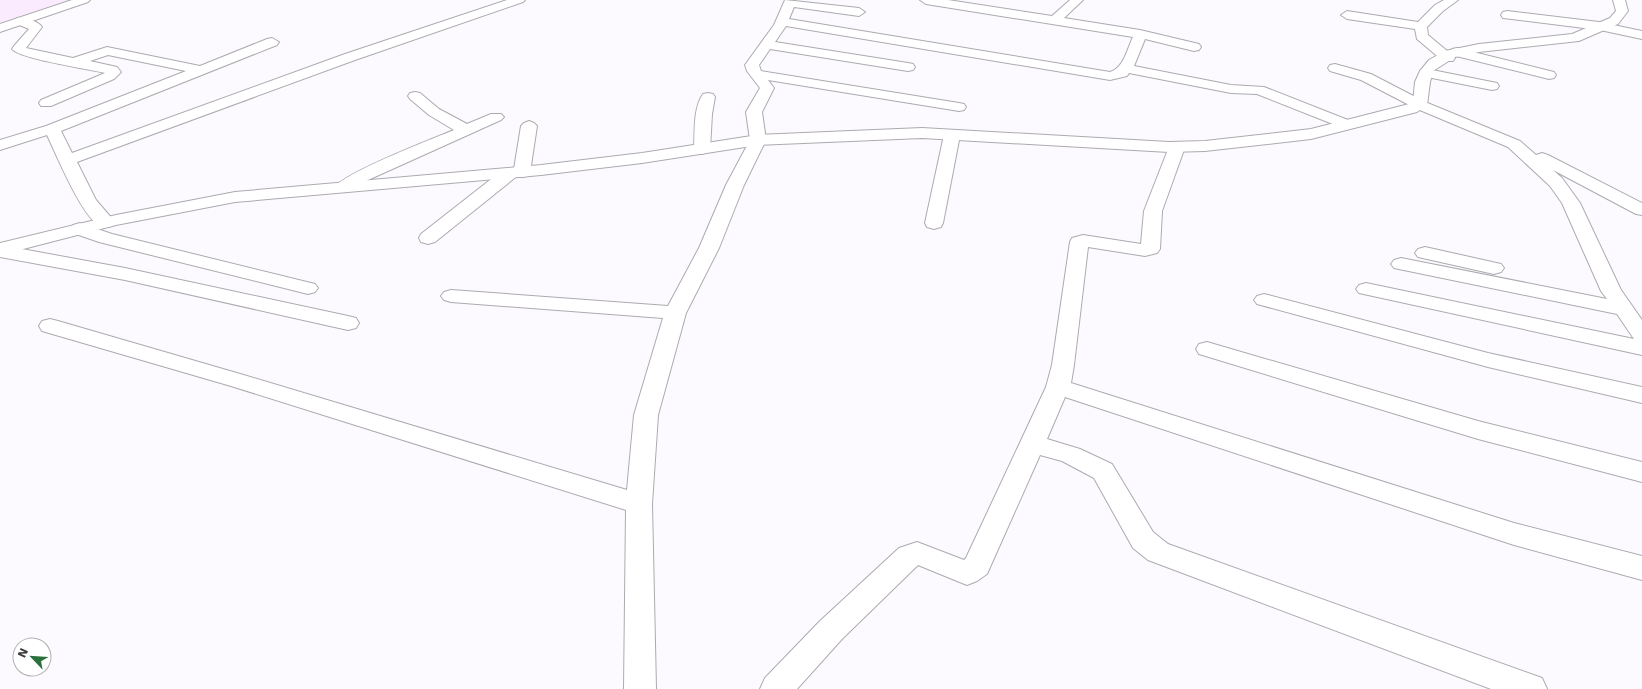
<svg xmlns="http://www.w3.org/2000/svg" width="1642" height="689" viewBox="0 0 1642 689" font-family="'DejaVu Sans',sans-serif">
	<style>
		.industrial { fill: #faebff }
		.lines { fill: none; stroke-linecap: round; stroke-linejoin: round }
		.minor-casing { stroke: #acaab0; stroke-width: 2 }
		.tertiary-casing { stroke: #acaab0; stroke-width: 2 }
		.minor { fill: #fff; fill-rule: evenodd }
		.tertiary { fill: #fff; fill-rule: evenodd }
	</style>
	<rect width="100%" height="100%" fill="#fcfaff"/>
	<polygon class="industrial" points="0,0 78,0 0,26"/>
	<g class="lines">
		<defs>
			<g id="minor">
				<path d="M507,0H525L523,2L355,60L77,162L96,200L115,222L112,226C108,227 105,228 100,226C82,217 57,156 47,135L0,150V140L46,126L186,71L108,55L90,61L117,67L121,72L114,79L51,106H41L39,103L41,100L105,73C89,69 20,59 12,49L14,46L29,29L17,24L15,21L17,18C24,17 38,21 42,27L26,48L73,58L107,47L200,66L267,39L272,38L279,42L277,45L61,131L72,153L345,54Z"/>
				<path d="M785,0L859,8L865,12L859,16L794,7L789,19L1110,72C1124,68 1127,49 1133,37L926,4L920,0H948L1052,16L1070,0H1083L1064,18L1140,30L1199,44L1201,47L1199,50L1194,51L1145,39L1134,66L1231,85L1264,87L1353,122L1356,125L1353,128H1343L1257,94L1231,93L1129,73L1127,76L1110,80L786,26L775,42L908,63L913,64L915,67L913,70L908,71L770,49L759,65L761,71L959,103L964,104L966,107L964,110L959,111L768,80L774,88L762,112L766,140L744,185L719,248L686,313L658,415L652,504L656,689H624L626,510L231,386L42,331L39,326L42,321L50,319L58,321L247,376L627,490L634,415L663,318L451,302L444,300L441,296L444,292L451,290L668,306L699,248L726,185L750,140L746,112L760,88L747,71L745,65L774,25Z"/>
				<polygon points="1444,0 1458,0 1443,11 1427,27 1428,35 1452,55 1450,52 1452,49 1457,48 1554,72 1556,75 1554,78 1549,79 1452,55 1455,58 1453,61 1443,61 1417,39 1415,29 1347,19 1341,15 1347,11 1418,22 1435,5"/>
				<polygon points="1507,11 1599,22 1642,31 1642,39 1600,30 1503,18 1501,15 1503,12"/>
				<polygon points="1335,64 1371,74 1425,102 1520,141 1536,155 1542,153 1548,155 1642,203 1642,215 1636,214 1553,170 1562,178 1580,203 1621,290 1642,320 1642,355 1359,293 1356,289 1359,285 1366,283 1634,339 1617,314 1394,268 1391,264 1394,260 1401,258 1607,299 1601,291 1562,203 1550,186 1508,147 1415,108 1361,80 1330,71 1328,68 1330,65"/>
				<polygon points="1427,69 1497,83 1499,86 1497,89 1492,90 1422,76 1420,73 1422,70"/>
				<path d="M415,92L420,93L439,109L467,124L491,114H501L504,117L501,120L368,180C358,186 350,194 338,191L335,187C346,172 432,139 454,130L429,115L410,99L408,96L410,93Z"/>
				<path d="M708,93L713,94L715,97L712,114L710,149L708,152L702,154L696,152L694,149C695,132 693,108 703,94Z"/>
				<polygon points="529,121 534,123 537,126 530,172 528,176 522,177 517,176 435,242 428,244 421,242 419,238 421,234 504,169 514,169 521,126 524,123"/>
				<polygon points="952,130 958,132 960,135 943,223 941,227 934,229 927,227 925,223 944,135 946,132"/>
				<polygon points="1177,142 1183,144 1185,147 1162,211 1160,249 1157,253 1145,256 1088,247 1074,365 1071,383 1514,523 1642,556 1642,580 1514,545 1065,397 1047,439 1080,449 1112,464 1153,532 1168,544 1542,678 1547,689 1491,689 1148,560 1133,548 1094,478 1062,461 1040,455 987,574 977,581 967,585 918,565 842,639 797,689 760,689 765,678 820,621 899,548 917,542 964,560 966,558 1046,387 1052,365 1070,242 1072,238 1083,235 1141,244 1144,211 1169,147 1171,144"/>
				<polygon points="80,223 112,234 315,284 318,288 315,292 308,294 99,242 73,233 71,229 73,225"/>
				<polygon points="0,245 125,268 348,316 356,318 359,323 356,328 348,330 125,280 0,257"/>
				<polygon points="1425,247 1501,264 1504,268 1501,272 1494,274 1418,257 1415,253 1418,249"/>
				<polygon points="1264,294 1488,353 1642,387 1642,403 1488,367 1257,304 1254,300 1257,296"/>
				<polygon points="1207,342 1478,421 1642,462 1642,482 1478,439 1199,354 1196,349 1199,344"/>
			</g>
			<g id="tertiary">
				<polygon points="72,0 90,0 88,2 0,32 0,24"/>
				<polygon points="1613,0 1625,0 1628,11 1618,24 1579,41 1479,52 1455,57 1433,71 1430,82 1427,105 1417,112 1311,139 1205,151 1169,152 922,138 758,145 642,163 541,175 235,202 116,225 0,255 0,243 116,215 235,192 541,165 642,153 758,135 922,128 1169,142 1205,141 1311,129 1413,103 1415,82 1420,71 1429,60 1445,51 1479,44 1572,34 1610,18 1616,11"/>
			</g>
		</defs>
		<use href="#minor" class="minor-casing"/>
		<use href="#tertiary" class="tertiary-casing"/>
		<use href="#minor" class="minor"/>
		<use href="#tertiary" class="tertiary"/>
	</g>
	<g transform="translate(32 657) rotate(295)"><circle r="19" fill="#ffffff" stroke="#b1b1b1"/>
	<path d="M0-3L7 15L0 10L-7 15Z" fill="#2a713e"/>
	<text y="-6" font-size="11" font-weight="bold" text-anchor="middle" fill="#3c3b3d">N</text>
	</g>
</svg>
